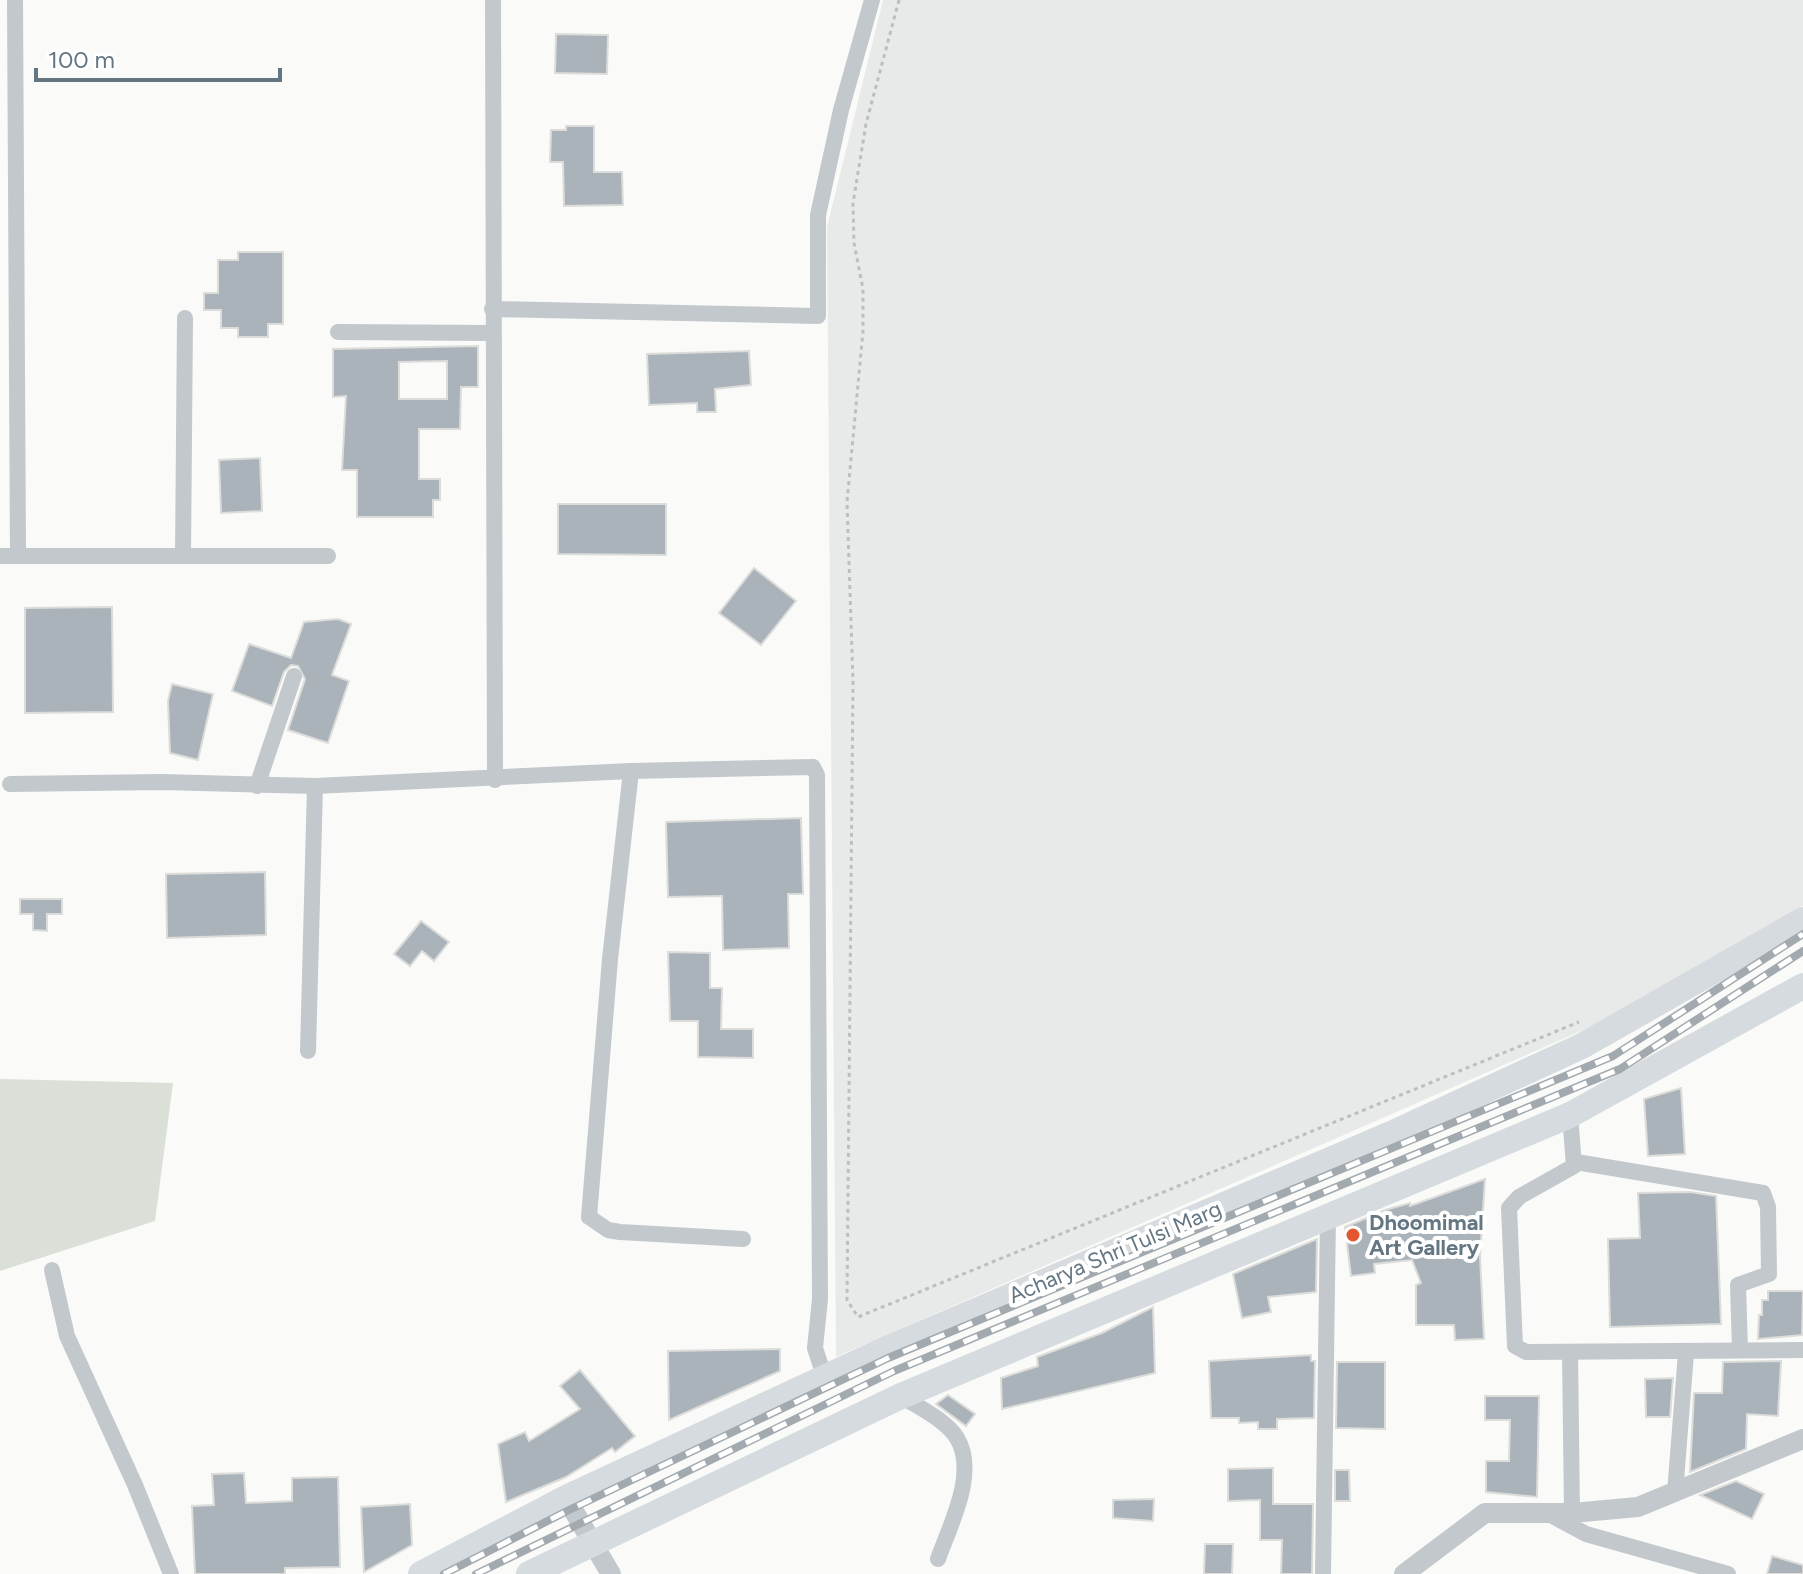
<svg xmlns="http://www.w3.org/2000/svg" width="1803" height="1574" viewBox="0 0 1803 1574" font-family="Figtree,sans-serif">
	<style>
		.built { fill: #e8e9e9 }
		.green { fill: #dadfd7 }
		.building { fill: #aab3b9; stroke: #dcdcda; stroke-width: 2; fill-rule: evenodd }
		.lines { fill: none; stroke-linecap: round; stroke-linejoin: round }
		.path { stroke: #bbbfc2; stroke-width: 3; stroke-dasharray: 4 4; stroke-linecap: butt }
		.minor { stroke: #c3c8cc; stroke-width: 16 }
		.tertiary { stroke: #c3c8cc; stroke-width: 20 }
		.trunk { stroke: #d6dbdf; stroke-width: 26 }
		.rail-casing { stroke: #a2aab0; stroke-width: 8 }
		.rail { stroke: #fff; stroke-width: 5; stroke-dasharray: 15; stroke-linecap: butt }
		.poi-dot { fill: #e4572e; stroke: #fff; stroke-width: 3 }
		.labels { text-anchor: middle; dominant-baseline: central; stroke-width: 8; stroke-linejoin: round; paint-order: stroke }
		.poi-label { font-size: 22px; font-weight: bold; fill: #657683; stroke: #fff; text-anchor: start }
		.street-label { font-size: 22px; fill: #657683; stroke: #fff }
	</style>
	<rect width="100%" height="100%" fill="#fafaf8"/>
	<polygon class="built" points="883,0 1803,0 1803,906 1604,1021 836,1357 827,227"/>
	<polygon class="green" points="0,1079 173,1083 155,1221 0,1271"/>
	<g class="building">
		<polygon points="556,34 608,35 607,74 555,73"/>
		<polygon points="566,126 594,126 594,172 622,172 623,205 564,206 563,162 550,162 551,130 566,130"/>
		<polygon points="238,252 283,252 283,324 268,324 268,337 238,337 238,328 221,328 221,310 204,310 204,293 218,293 218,260 238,260"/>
		<path d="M478,346V387H461L460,429H419V479H440V500H433V517H357V470H342L346,396L333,397V349ZM447,361V399H399V362Z"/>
		<polygon points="749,351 751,385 715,389 716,412 697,412 697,403 649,405 647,354"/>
		<polygon points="260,458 262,511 221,513 219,460"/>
		<polygon points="558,504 666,504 666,555 558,554"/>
		<polygon points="754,568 796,601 761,645 719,613"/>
		<polygon points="112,607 113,712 25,713 25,608"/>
		<polygon points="338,619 351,624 332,675 349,681 328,743 288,730 305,679 298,666 291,665 284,672 272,706 232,691 249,644 291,658 304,622"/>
		<polygon points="172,684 213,694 198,760 170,753 168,701"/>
		<polygon points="801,818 803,894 788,894 789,948 723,950 722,896 668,897 666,822"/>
		<polygon points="265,872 266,935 167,938 166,874"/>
		<polygon points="20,899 62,899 62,914 47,914 47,931 33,930 33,914 20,914"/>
		<polygon points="421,921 449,942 434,961 422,951 410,966 394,954"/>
		<polygon points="668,952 710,953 710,988 722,988 721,1029 753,1029 753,1058 698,1057 698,1021 670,1021"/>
		<polygon points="1681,1088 1685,1154 1648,1156 1644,1099"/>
		<polygon points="1485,1179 1480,1256 1484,1339 1455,1340 1454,1325 1416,1325 1416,1285 1421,1283 1412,1260 1374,1264 1375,1273 1351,1276 1345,1227 1385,1210 1410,1203 1410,1206"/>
		<polygon points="1690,1192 1716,1196 1721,1324 1610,1327 1608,1239 1640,1238 1638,1193"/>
		<polygon points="1317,1239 1316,1292 1268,1297 1271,1312 1242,1318 1233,1274"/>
		<polygon points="1768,1291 1803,1291 1802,1335 1758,1339 1759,1315 1762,1315 1762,1300 1768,1300"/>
		<polygon points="1153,1307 1155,1373 1002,1409 1001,1378 1038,1366 1037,1357 1102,1333"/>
		<polygon points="780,1349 780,1371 669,1420 668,1351"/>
		<polygon points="1311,1355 1311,1361 1315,1361 1314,1418 1277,1419 1277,1429 1258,1429 1258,1422 1239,1423 1239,1418 1211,1418 1209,1361"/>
		<polygon points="1781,1361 1778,1416 1747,1414 1746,1449 1690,1472 1694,1393 1722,1393 1723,1362"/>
		<polygon points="1337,1362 1385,1362 1385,1429 1336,1428"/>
		<polygon points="580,1370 635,1436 615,1452 612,1448 566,1477 506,1502 498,1444 525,1432 529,1441 580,1409 560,1386"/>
		<polygon points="1673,1378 1670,1417 1646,1417 1645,1379"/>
		<polygon points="948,1395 975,1414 966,1426 936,1404"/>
		<polygon points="1485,1396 1539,1396 1537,1497 1486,1492 1486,1461 1509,1461 1510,1420 1485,1420"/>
		<polygon points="1273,1468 1273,1504 1313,1504 1312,1574 1281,1574 1282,1540 1260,1540 1260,1500 1228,1501 1228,1469"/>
		<polygon points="1335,1470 1349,1470 1350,1501 1335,1501"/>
		<polygon points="244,1473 246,1503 292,1501 292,1478 338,1477 340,1567 285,1568 285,1574 195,1574 192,1506 214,1505 212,1474"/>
		<polygon points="1736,1481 1764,1494 1752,1519 1700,1495"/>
		<polygon points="1154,1499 1153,1521 1113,1518 1113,1500"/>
		<polygon points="410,1504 412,1545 364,1572 361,1507"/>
		<polygon points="1205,1544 1233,1544 1232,1574 1204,1574"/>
		<polygon points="1772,1556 1803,1565 1803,1574 1767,1574"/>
	</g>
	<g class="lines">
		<polyline class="path" points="899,0 866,124 853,203 854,243 863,289 863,331 847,502 853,682 847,1300 858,1317 1579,1022"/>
		<g class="minor">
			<polyline points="15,0 18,555"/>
			<polyline points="493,0 495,780"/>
			<polyline points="492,309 818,316 818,215 841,110 872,0"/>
			<polyline points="338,332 492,333"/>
			<polyline points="0,556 328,556"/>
			<polyline points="183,556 185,318"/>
			<polyline points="631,771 610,959 589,1217 608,1230 620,1232 743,1239"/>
			<polyline points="10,784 162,782 315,786 631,771 813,767 817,775 820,1299 815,1348 825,1379"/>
			<polyline points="257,786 294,676"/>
			<polyline points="308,1051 315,786"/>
			<polyline points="1570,1115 1574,1166 1519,1197 1509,1208 1515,1346 1526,1352 1803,1350"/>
			<polyline points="1576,1162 1763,1193 1768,1207 1769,1274 1738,1285 1740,1350"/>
			<polyline points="52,1270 67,1336 135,1485 171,1574"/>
			<polyline points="1570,1352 1572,1513"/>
			<path d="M901,1396C918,1407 946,1420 957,1438C978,1473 950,1525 938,1559"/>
			<polyline points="1675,1493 1686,1353"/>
			<polyline points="1547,1513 1586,1534 1728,1574"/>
			<polyline points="1323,1574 1328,1214"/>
		</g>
		<g class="tertiary">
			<polyline points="566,1498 611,1574"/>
			<polyline points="1404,1574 1485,1513 1572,1513 1638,1507 1803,1439"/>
		</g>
		<g class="trunk">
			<polyline points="421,1574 566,1498 882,1351 1391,1134 1582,1046 1803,920"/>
			<polyline points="529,1574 901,1396 1570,1115 1803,986"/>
		</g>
		<defs>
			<g id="rail">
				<polyline points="444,1574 569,1510 888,1358 1613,1056 1803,934"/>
				<polyline points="476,1574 894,1371 1620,1069 1803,951"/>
			</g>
		</defs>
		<use href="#rail" class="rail-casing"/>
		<use href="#rail" class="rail"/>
	</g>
	<circle class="poi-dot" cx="1353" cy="1235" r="8"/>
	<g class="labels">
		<g class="poi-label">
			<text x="1369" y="1222">Dhoomimal<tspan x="1369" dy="25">Art Gallery</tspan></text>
		</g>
		<g class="street-label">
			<text transform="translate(1115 1252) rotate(-23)">Acharya Shri Tulsi Marg</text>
		</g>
	</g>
	<path d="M36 68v12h244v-12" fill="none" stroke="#657683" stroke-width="4"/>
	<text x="48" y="68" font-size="24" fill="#657683" stroke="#ffffff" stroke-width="6" paint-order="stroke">100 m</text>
</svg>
